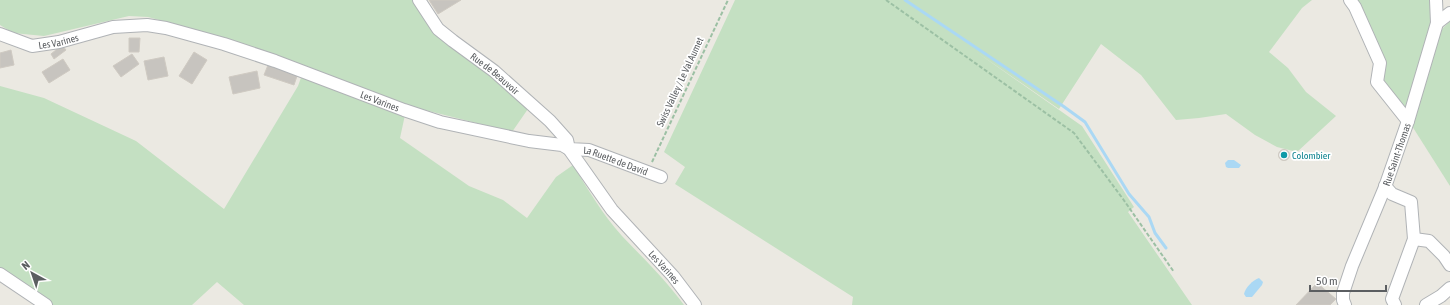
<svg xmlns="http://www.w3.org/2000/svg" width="1450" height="305" viewBox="0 0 1450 305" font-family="'Asap Condensed',sans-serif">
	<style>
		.green { fill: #c4e0c2 }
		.water { fill: #aad8f4 }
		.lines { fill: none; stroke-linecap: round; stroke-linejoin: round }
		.stream { stroke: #aad8f4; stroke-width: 3 }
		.building { fill: #c7c4bf; stroke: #cfcac2 }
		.minor-casing { stroke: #b0b3b6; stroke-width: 14 }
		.path { stroke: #9cc0a4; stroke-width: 2; stroke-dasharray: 4 2; stroke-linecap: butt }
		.minor { stroke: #fff; stroke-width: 12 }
		.culture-dot { fill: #0f9aa8; stroke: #fff; stroke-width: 1.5 }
		.labels { text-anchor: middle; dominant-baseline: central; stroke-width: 3.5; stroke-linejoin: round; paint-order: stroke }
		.street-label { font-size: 10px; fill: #5b5e61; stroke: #fff }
		.culture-label { font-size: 10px; fill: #0d838f; stroke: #fff; text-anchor: start }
	</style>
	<rect width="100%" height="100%" fill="#ebe9e2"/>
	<g class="green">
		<polygon points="0,0 416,0 430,24 530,106 512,132 405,105 230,39 148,17 129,16 44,36 13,33 0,25"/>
		<polygon points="735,0 1312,0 1302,8 1269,52 1288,68 1306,92 1336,116 1297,152 1277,147 1255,135 1226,114 1199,118 1176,120 1141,75 1101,44 1059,109 975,51 1082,126 1134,207 1128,212 1192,305 852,305 853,297 675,184 685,167 664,152"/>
		<polygon points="1354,0 1431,0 1431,26 1405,114 1382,86"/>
		<polygon points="1450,21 1450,186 1412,126 1441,30"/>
		<path d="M302,75L405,115L400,138L469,186L503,200L527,218L556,177L573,165C588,189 602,214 622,236C643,258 666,280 684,305H244L217,282L192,305H53L0,268V86L44,98L136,141L224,209L298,86Z"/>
	</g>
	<g class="water">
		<polygon points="1228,160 1234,160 1241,165 1239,168 1228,168 1226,167 1225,163"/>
		<path d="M1259,278L1263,282L1262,285L1252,297H1246L1244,294C1245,288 1253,280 1259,278Z"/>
	</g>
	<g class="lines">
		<polyline class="stream" points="905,0 1063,106 1085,122 1129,194 1149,217 1155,233 1166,248"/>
	</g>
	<g class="building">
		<polygon points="429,0 461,0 438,14"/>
		<polygon points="129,38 140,38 139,52 129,52"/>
		<polygon points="62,45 66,50 54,59 51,54"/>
		<polygon points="11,50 14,65 0,68 0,53"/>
		<polygon points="194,52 207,60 192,84 179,76"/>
		<polygon points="132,54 139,64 121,77 113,66"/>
		<polygon points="164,57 168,76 148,80 144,61"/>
		<polygon points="63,59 70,70 49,83 42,72"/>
		<polygon points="268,65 297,76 294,85 264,75"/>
		<polygon points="257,71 260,88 233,94 229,77"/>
		<circle cx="1284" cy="155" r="5.5"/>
		<polygon points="1317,283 1336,299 1330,305 1296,305"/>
	</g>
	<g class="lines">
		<defs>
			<g id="minor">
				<path id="s1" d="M419,0L438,29L453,41L494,71L550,121L567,140L569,149L589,150L661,177"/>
				<polyline points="1350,0 1355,7 1380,63 1377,82 1408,121"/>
				<polyline points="1437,23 1450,13"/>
				<path id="s2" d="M0,34L32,46L59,42L113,27L147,25L166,28L224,44L275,61L404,110L440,122L529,141L562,145L569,149L612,210L673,276L695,305"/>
				<polyline points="1385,186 1392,194 1411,202 1414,239 1392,299 1395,305"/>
				<polyline points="1414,239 1429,241 1444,256 1450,265"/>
				<polyline points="0,274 46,305"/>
				<path id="s3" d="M1345,305L1343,300V293L1352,266L1385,187L1408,121L1437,23L1436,0"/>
				<polyline points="1426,305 1441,296 1450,288"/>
			</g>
		</defs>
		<use href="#minor" class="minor-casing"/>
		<g class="path">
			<polyline points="886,0 1074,133 1123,199 1174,272"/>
			<polyline points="652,162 728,0"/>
		</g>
		<use href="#minor" class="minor"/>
	</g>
	<circle class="culture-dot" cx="1284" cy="155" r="4"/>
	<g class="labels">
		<g class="street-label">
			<text stroke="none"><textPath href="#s2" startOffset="61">Les Varines</textPath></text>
			<text stroke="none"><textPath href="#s1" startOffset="107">Rue de Beauvoir</textPath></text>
			<text transform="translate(680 82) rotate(-65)">Swiss Valley / Le Val Aumet</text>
			<text stroke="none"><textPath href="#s2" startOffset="397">Les Varines</textPath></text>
			<text stroke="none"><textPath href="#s3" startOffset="161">Rue Saint-Thomas</textPath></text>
			<text stroke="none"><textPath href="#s1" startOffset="263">La Ruette de David</textPath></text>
			<text stroke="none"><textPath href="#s2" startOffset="745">Les Varines</textPath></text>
		</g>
		<g class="culture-label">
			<text x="1292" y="155">Colombier</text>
		</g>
	</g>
	<g transform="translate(32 273) rotate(320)" stroke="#ffffff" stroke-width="3" paint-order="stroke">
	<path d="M0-3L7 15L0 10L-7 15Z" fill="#5b5e61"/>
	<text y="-6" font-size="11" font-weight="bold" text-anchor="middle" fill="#5b5e61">N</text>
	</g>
	<path d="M1310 285v6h76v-6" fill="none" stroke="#5b5e61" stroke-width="2"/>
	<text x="1316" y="285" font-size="12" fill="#5b5e61" stroke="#ffffff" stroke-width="3" paint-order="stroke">50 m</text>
</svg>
